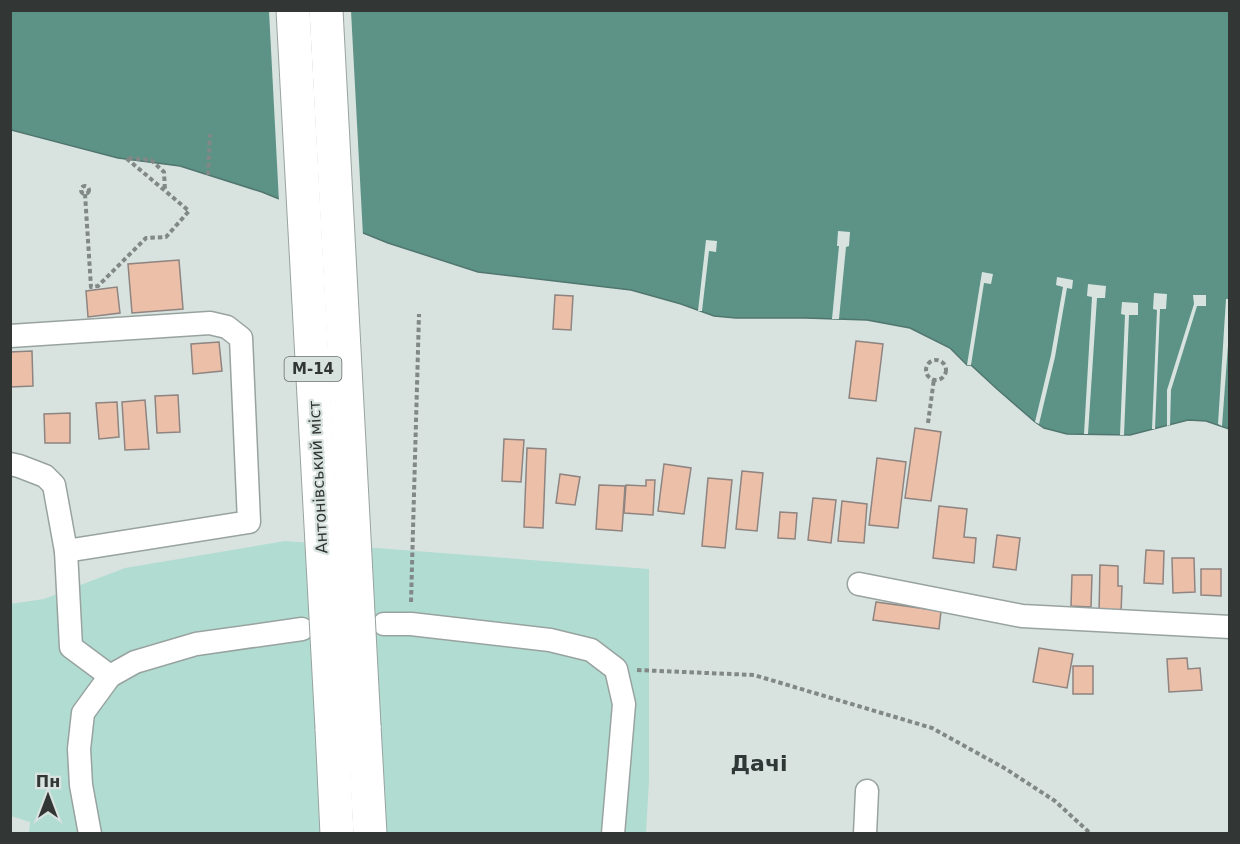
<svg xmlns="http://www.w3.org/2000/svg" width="1240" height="844" viewBox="0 0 1240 844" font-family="'DejaVu Sans',sans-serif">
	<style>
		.green { fill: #b1dcd1 }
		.water { fill: #5d9286; stroke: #50766e; stroke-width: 1.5 }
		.pier { fill: #d8e3e0 }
		.building { fill: #ecbfa9; stroke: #8e8480; stroke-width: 1.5 }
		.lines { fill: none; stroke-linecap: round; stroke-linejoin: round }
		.minor-casing { stroke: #98a3a0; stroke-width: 25 }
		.trunk-casing { stroke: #98a3a0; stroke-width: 35 }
		.path { stroke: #818886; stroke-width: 4; stroke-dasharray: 4.5 3; stroke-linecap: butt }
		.minor { stroke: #fff; stroke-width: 22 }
		.trunk { stroke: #fff; stroke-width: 33 }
		.trunk-bridge-casing { stroke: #98a3a0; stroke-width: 35; stroke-linecap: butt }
		.trunk-bridge { stroke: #fff; stroke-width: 33 }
		.labels { text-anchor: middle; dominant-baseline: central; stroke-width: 4.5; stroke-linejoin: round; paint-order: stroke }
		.shield { fill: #d8e3e0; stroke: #646a68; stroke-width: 1.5 }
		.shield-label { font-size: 15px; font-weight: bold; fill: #323635 }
		.street-label { font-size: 16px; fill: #323635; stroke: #d8e3e0 }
		.district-label { font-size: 22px; font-weight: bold; fill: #2f3836; stroke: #d8e3e0 }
	</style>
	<rect width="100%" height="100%" fill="#d8e3e0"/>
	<polygon class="green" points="285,541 649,569 649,781 646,833 29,833 30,822 11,816 10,604 44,599 125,568"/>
	<polygon class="water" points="10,11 1229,11 1229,429 1206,421 1188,420 1130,435 1067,434 1044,428 1035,422 997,389 971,365 967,365 950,348 910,328 867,320 805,318 736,318 714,316 681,304 631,290 478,272 388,243 262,192 180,166 118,158 11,130"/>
	<g class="pier">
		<polygon points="269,11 351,11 363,236 279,202"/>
		<polygon points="838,231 850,232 849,246 846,247 839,319 832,319 839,246 837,246"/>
		<polygon points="706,240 717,241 716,252 709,251 702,311 698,311"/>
		<polygon points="982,272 993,274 991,284 984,283 971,365 967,365"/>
		<polygon points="1057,277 1073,280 1072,289 1067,288 1055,357 1039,424 1035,422 1051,355 1063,287 1056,285"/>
		<polygon points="1088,284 1106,286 1105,298 1097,298 1088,434 1084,434 1092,297 1087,296"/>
		<polygon points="1154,293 1167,294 1166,309 1160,309 1155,429 1152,429 1157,310 1153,309"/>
		<polygon points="1193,295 1206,295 1206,306 1197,306 1171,390 1170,425 1167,426 1167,390 1194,304"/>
		<polygon points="1226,299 1229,299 1230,318 1222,426 1218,424"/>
		<polygon points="1122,302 1138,303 1138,315 1129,315 1124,435 1120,435 1125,315 1121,314"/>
	</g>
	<g class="building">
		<polygon points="179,260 183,309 132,313 128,264"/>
		<polygon points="117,287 120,313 88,317 86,291"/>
		<polygon points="555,295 573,296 571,330 553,329"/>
		<polygon points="856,341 883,344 876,401 849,398"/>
		<polygon points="219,342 222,371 193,374 191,344"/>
		<polygon points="32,351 33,386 10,387 10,352"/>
		<polygon points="178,395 180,432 157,433 155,396"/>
		<polygon points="145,400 149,449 125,450 122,402"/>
		<polygon points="117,402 119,437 99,439 96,403"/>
		<polygon points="70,413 70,443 45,443 44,414"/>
		<polygon points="915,428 941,432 931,501 905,498"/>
		<polygon points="504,439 524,440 521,482 502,481"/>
		<polygon points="527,448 546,449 543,528 524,527"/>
		<polygon points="877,458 906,462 898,528 869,525"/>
		<polygon points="664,464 691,468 684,514 658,511"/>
		<polygon points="742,471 763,473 757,531 736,529"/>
		<polygon points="560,474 580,477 575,505 556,503"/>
		<polygon points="708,478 732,480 725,548 702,546"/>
		<polygon points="646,480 655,480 653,515 624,513 626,485 646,486"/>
		<polygon points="599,485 625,486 622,531 596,529"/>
		<polygon points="813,498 836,500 831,543 808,540"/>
		<polygon points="842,501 867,504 864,543 838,541"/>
		<polygon points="939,506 967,509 964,537 976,538 974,563 933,558"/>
		<polygon points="780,512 797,513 795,539 778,538"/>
		<polygon points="997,535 1020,538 1016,570 993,567"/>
		<polygon points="1146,550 1164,551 1163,584 1144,583"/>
		<polygon points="1172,558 1194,558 1195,592 1173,593"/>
		<polygon points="1100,565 1118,566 1118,586 1122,586 1121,614 1099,613"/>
		<polygon points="1201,569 1221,569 1221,596 1201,595"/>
		<polygon points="1072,575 1092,575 1091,607 1071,606"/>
		<polygon points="876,602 941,611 939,629 873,620"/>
		<polygon points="1039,648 1073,654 1067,688 1033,682"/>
		<polygon points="1187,658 1188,669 1200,668 1202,690 1169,692 1167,659"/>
		<rect x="1073" y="666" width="20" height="28"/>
	</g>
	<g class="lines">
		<defs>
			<g id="minor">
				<polyline points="10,336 210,323 227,327 241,338 249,522 66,551"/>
				<polyline points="10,464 19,466 45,476 54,485 66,551 71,647 110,676"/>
				<polyline points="859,584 1022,616 1230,627"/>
				<polyline points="384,624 411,624 550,640 591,650 616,669 624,704 613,834"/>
				<polyline points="90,834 81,785 79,749 83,713 110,676 135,662 196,644 302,629"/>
				<polyline points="865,834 867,791"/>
			</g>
			<g id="trunk">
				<polyline points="364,726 370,834"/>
				<polyline points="332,728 337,834"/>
			</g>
		</defs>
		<use href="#minor" class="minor-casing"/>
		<use href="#trunk" class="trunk-casing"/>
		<g class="path">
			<polyline points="208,175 210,134"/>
			<circle cx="85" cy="190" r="4"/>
			<polyline points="85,194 91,287 98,286 146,238 166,237 189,211 126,158 151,160 164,172 165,190"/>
			<circle cx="936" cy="370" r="10"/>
			<polyline points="928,423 934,379"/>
			<polyline points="411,602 419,314"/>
			<polyline points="637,670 754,675 932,728 1006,769 1055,801 1091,834"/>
		</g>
		<use href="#minor" class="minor"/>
		<use href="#trunk" class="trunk"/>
		<defs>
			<g id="trunk-bridge">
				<polyline points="293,10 332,728"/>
				<polyline points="326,10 364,726"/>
			</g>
		</defs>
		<use href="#trunk-bridge" class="trunk-bridge-casing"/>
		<use href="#trunk-bridge" class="trunk-bridge"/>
	</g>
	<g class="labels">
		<rect class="shield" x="284.5" y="357" width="57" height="24" rx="4.5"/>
		<g class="shield-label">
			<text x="313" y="369">М-14</text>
		</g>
		<g class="street-label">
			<text transform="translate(318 477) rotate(-93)">Антонівський міст</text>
		</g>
		<g class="district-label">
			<text x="759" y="763">Дачі</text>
		</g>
	</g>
	<rect width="1240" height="844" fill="none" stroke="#323635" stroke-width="24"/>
	<g transform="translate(48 796)" stroke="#d8e3e0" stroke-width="4.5" paint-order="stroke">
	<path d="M0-4.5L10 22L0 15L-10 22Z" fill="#323635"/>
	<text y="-9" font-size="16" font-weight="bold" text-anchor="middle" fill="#323635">Пн</text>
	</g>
</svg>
